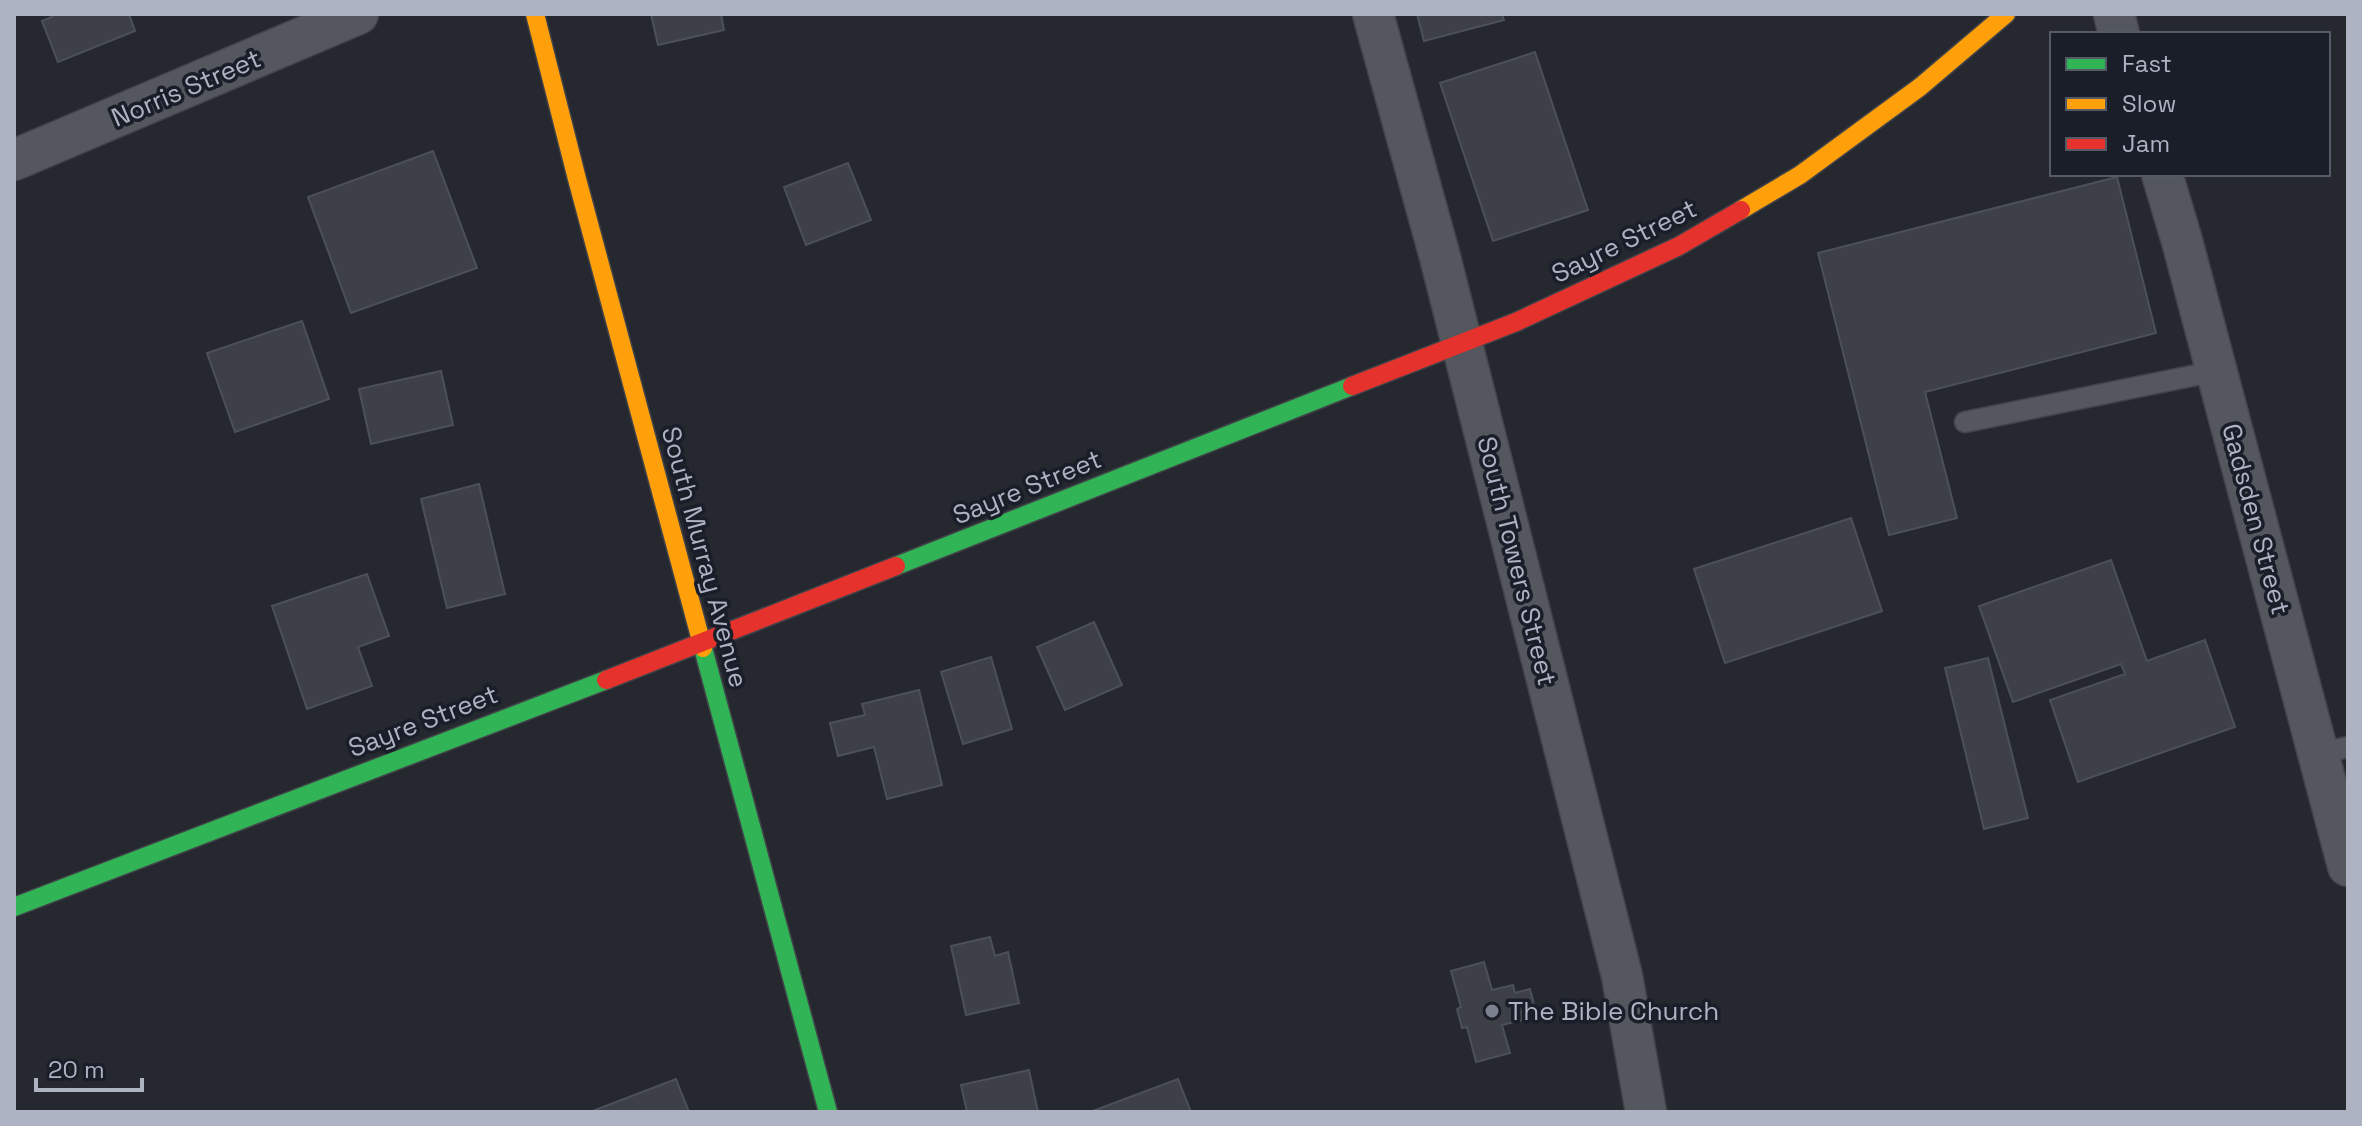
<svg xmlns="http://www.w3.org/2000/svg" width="2362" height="1126" viewBox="0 0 2362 1126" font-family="'Space Grotesk',sans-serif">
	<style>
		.building { fill: #3d4047; stroke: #4c5058; stroke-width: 2 }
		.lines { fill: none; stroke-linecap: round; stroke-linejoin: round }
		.lane-casing { stroke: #414349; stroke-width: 23 }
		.street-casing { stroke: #414349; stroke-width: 43 }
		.fast-casing { stroke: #414349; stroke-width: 21 }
		.slow-casing { stroke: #414349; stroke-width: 21 }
		.jam-casing { stroke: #414349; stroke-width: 21 }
		.lane { stroke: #54575e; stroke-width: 20 }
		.street { stroke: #54575e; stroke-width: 40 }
		.fast { stroke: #30b455; stroke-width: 18 }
		.slow { stroke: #ff9f0a; stroke-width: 18 }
		.jam { stroke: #e5322d; stroke-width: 18 }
		.poi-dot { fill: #7d828f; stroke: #191e29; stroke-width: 3 }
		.labels { text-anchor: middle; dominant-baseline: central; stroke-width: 7; stroke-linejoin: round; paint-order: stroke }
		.street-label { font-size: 26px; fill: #adb3c2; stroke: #191e29 }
		.poi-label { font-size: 26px; fill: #adb3c2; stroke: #191e29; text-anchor: start }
	</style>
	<rect width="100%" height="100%" fill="#25282f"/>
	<g class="building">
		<polygon points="51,14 129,14 135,31 58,62 42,21 52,17"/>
		<polygon points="651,14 721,14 724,30 658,45"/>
		<polygon points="1417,14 1502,14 1504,20 1424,41"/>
		<polygon points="1535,52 1588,210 1493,241 1440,83"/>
		<polygon points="433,151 477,268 351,313 308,197"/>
		<polygon points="848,163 871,220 806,245 784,187"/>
		<polygon points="2117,177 2156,333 1925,392 1957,518 1889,535 1818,253"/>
		<polygon points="302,321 329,399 235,432 207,353"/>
		<polygon points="441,371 453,425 371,444 359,389"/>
		<polygon points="479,484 505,594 447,608 421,499"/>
		<polygon points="1851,518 1882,611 1725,663 1694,569"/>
		<polygon points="2111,560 2147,661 2205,640 2235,727 2078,782 2050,700 2125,674 2121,664 2013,702 1979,606"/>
		<polygon points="367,574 389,636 358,647 372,686 307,709 272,606"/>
		<polygon points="1094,622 1122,685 1065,710 1037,647"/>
		<polygon points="991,657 1012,729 963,744 941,672"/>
		<polygon points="1988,658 2028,818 1984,829 1945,668"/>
		<polygon points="919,690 942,785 887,799 874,747 838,756 830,723 865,715 862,704"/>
		<polygon points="990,937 995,956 1008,952 1019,1003 966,1015 951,946"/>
		<polygon points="1484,962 1492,990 1513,985 1515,993 1530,989 1535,1008 1521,1012 1523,1020 1502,1025 1510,1053 1476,1062 1467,1027 1462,1028 1457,1009 1461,1007 1451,971"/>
		<polygon points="1029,1070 1038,1112 967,1112 961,1085"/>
		<polygon points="676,1079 689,1112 590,1112"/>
		<polygon points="1178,1079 1191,1112 1090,1112"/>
	</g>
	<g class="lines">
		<defs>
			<g id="lane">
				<polyline points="1965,422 2216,371"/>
				<polyline points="2318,754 2348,747"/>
			</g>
			<g id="street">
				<polyline points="1373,14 1440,257 1622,976 1646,1112"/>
				<polyline points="2114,14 2119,34"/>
				<polyline points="14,160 358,14"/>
				<polyline points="2162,174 2182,241 2348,866"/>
			</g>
			<g id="fast">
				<polyline points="896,566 1352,386"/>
				<polyline points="703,648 828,1112"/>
				<polyline points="14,907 606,680"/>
			</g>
			<g id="slow">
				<polyline points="535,14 577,179 703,648"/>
				<polyline points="1741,210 1800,175 1920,87 2006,14"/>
			</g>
			<g id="jam">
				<polyline points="1352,386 1516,322 1679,246 1741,210"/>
				<polyline points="606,680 896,566"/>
			</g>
		</defs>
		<use href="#lane" class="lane-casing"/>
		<use href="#street" class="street-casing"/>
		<use href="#fast" class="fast-casing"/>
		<use href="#slow" class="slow-casing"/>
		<use href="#jam" class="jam-casing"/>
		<use href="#lane" class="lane"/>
		<use href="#street" class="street"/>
		<use href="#fast" class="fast"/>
		<use href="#slow" class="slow"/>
		<use href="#jam" class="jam"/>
	</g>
	<circle class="poi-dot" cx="1492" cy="1011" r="8"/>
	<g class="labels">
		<g class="street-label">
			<text transform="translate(186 88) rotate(-23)">Norris Street</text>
			<text transform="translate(1624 241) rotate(-26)">Sayre Street</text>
			<text transform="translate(1027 487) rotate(-22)">Sayre Street</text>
			<text transform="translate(2256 519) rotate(75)">Gadsden Street</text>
			<text transform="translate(705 557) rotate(75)">South Murray Avenue</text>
			<text transform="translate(1517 561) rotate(76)">South Towers Street</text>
			<text transform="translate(423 721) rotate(-21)">Sayre Street</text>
		</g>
		<g class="poi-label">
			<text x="1508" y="1011">The Bible Church</text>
		</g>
	</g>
	<rect width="2362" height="1126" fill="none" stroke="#adb3c2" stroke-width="32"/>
	<rect x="2050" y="32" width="280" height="144" fill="#191e29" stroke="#545a66" stroke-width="2"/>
	<rect x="2066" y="58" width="40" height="12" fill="#30b455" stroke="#545a66" stroke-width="2"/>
	<text x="2122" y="72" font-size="24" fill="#adb3c2">Fast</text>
	<rect x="2066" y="98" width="40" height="12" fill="#ff9f0a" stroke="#545a66" stroke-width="2"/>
	<text x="2122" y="112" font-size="24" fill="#adb3c2">Slow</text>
	<rect x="2066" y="138" width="40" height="12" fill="#e5322d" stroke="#545a66" stroke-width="2"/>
	<text x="2122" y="152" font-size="24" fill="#adb3c2">Jam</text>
	<path d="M36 1078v12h106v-12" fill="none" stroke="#adb3c2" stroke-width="4"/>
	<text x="48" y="1078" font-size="24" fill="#adb3c2" stroke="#191e29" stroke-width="6" paint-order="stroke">20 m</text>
</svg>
